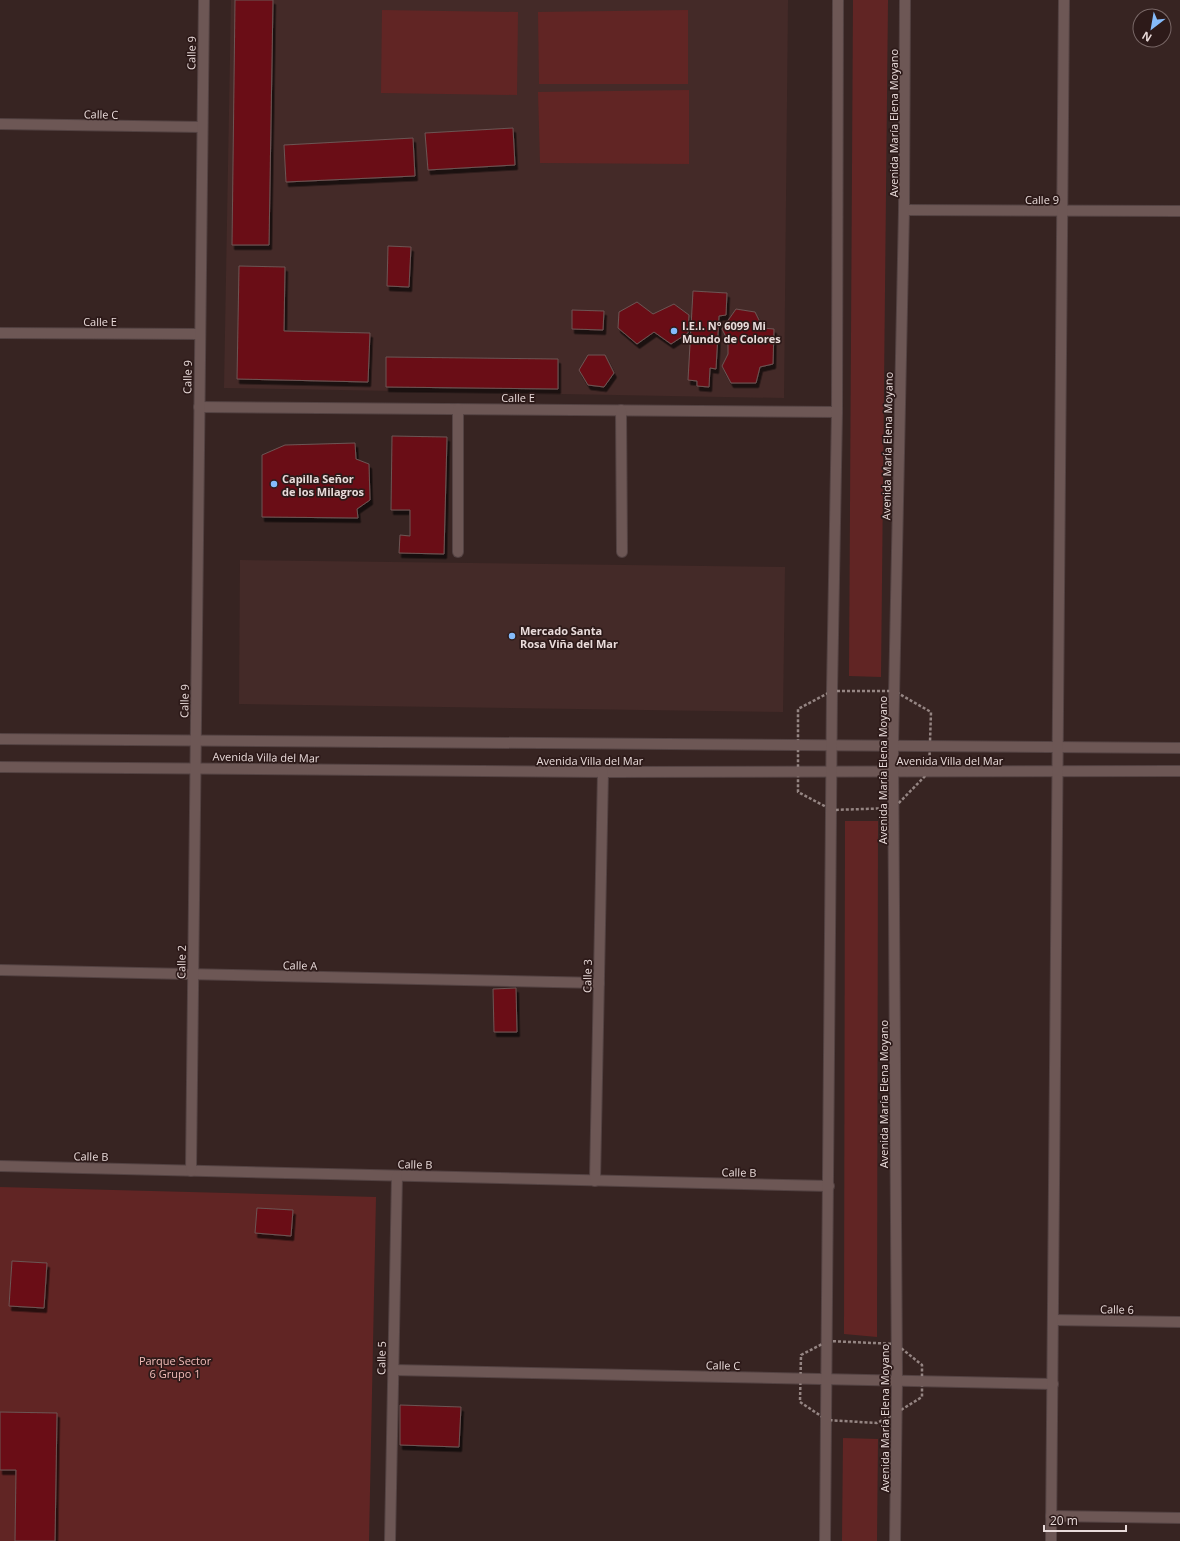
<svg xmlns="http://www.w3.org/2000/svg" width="1180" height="1541" viewBox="0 0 1180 1541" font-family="'Open Sans',sans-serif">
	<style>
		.built { fill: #442a28 }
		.green { fill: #612524 }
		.building { fill: #6b1017; stroke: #6c5554; filter: url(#shadow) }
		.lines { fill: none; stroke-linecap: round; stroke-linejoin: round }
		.minor-casing { stroke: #534242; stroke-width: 12 }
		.path { stroke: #958583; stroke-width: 2.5; stroke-dasharray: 3 2; stroke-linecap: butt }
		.minor { stroke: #6d5755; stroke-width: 10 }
		.poi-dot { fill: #85bbfb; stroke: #2d1a19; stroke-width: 1.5 }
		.labels { text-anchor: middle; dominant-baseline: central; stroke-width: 3.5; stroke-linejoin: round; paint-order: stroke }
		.street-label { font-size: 11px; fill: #e9dbda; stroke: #2d1a19 }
		.poi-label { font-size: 11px; font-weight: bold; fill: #e9dbda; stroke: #2d1a19; text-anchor: start }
		.park-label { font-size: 11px; fill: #f1bcb8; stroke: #2d1a19 }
	</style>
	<defs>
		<filter id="shadow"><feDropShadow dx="2.5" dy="4.5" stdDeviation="0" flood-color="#0009"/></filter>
	</defs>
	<rect width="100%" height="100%" fill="#372422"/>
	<g class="built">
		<polygon points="231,0 788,0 784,398 224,388"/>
		<polygon points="240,560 785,567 783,712 239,704"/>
	</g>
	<g class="green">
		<polygon points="853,0 888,0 881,677 849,676"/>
		<polygon points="382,10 518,12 517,95 381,93"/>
		<polygon points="688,10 688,84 539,84 538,12"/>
		<polygon points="689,90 689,164 540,163 538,92"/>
		<polygon points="845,821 878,821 877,1337 844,1334"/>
		<polygon points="0,1187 376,1197 369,1541 0,1541"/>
		<polygon points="843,1438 878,1439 877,1541 842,1541"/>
	</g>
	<g class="building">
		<polygon points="235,0 273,0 269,245 232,245"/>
		<polygon points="513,128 515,165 428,170 425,133"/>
		<polygon points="413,138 415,176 286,182 284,145"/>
		<polygon points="388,246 411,247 409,287 387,286"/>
		<polygon points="239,266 285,267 284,331 370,333 368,382 237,379"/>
		<polygon points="693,291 727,293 726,315 719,316 716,369 710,368 709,387 697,386 697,381 688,380"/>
		<polygon points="637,302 653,314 674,304 689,315 688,333 671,344 654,332 637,344 618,328 619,312"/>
		<polygon points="736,309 755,312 763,328 774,329 773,364 760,367 756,383 731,383 722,366 728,354 728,341 722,329"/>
		<polygon points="572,310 604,311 603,330 572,329"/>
		<polygon points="588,355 605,355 614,373 604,387 588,385 579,370"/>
		<polygon points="386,357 558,359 558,389 386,387"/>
		<polygon points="392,436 447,437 444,554 399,553 400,535 410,536 410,510 391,510"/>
		<polygon points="355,443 356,459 369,464 370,500 357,509 358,518 262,517 262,455 285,445"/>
		<polygon points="516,988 517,1032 494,1032 493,989"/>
		<polygon points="257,1208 293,1210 291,1236 255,1233"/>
		<polygon points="12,1261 47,1263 44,1308 9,1306"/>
		<polygon points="400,1405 461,1407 459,1447 400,1445"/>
		<polygon points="0,1412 57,1413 55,1541 15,1541 16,1470 0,1470"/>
	</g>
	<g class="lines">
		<defs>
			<g id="minor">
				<polyline points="0,124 202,127"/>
				<polyline points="904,210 1180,211"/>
				<polyline points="0,333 200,334"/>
				<polyline points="199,407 837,412"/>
				<polyline points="621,410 622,552"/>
				<polyline points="458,552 458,409"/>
				<polyline points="0,739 1180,748"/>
				<polyline points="0,767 603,772 1180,771"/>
				<polyline points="0,970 599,983"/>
				<polyline points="0,1166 829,1186"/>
				<polyline points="191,1171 204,0"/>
				<polyline points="595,1181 603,772"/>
				<polyline points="1053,1320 1180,1322"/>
				<polyline points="393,1370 1053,1384"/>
				<polyline points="1051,1516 1180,1518"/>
				<polyline points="390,1541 397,1176"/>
				<polyline points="825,1541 832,691 837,412 838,0"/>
				<polyline points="895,1541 897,1380 893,746 904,210 905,0"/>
				<polyline points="1051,1541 1064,0"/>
			</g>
		</defs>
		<use href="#minor" class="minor-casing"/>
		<g class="path">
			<polygon points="832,691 894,691 931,712 929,772 894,808 832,810 798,792 798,709"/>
			<polygon points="828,1341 896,1344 922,1365 922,1397 896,1413 877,1423 827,1420 800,1402 801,1355"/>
		</g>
		<use href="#minor" class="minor"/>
	</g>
	<g class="poi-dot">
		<circle cx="674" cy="331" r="4"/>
		<circle cx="274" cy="484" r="4"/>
		<circle cx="512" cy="636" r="4"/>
	</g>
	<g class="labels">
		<g class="street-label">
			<text transform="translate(191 53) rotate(-89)">Calle 9</text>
			<text transform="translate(101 114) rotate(1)">Calle C</text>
			<text transform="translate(893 123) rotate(-90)">Avenida María Elena Moyano</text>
			<text x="1042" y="199">Calle 9</text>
			<text x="100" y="321">Calle E</text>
			<text transform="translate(187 377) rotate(-89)">Calle 9</text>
			<text x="518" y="397">Calle E</text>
			<text transform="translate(887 446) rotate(-89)">Avenida María Elena Moyano</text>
			<text transform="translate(184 701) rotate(-89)">Calle 9</text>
			<text transform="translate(266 757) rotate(1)">Avenida Villa del Mar</text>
			<text x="590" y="760">Avenida Villa del Mar</text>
			<text x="950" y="760">Avenida Villa del Mar</text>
			<text transform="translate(882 770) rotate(-90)">Avenida María Elena Moyano</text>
			<text transform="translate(181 962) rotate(-89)">Calle 2</text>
			<text transform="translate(300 965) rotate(1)">Calle A</text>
			<text transform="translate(587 976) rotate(-89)">Calle 3</text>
			<text transform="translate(883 1094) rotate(-90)">Avenida María Elena Moyano</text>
			<text transform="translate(91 1156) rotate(1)">Calle B</text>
			<text transform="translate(415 1164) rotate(1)">Calle B</text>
			<text transform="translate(739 1172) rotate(1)">Calle B</text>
			<text transform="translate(1117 1309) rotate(1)">Calle 6</text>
			<text transform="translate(381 1358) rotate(-89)">Calle 5</text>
			<text transform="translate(723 1365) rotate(1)">Calle C</text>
			<text transform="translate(884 1418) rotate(-90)">Avenida María Elena Moyano</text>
		</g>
		<g class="poi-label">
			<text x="682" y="325">I.E.I. N° 6099 Mi<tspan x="682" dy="13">Mundo de Colores</tspan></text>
			<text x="282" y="478">Capilla Señor<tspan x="282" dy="13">de los Milagros</tspan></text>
			<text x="520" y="630">Mercado Santa<tspan x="520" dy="13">Rosa Viña del Mar</tspan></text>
		</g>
		<g class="park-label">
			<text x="175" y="1360">Parque Sector<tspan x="175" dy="13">6 Grupo 1</tspan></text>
		</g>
	</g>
	<g transform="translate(1152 28) rotate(211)"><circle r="19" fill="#2d1a19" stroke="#786766"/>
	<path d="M0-3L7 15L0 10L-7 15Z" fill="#85bbfb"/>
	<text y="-6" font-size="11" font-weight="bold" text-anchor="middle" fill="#e9dbda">N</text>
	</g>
	<path d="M1044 1525v6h82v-6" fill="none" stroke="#e9dbda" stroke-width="2"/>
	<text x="1050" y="1525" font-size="12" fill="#e9dbda" stroke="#2d1a19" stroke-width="3" paint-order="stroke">20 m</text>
</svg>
